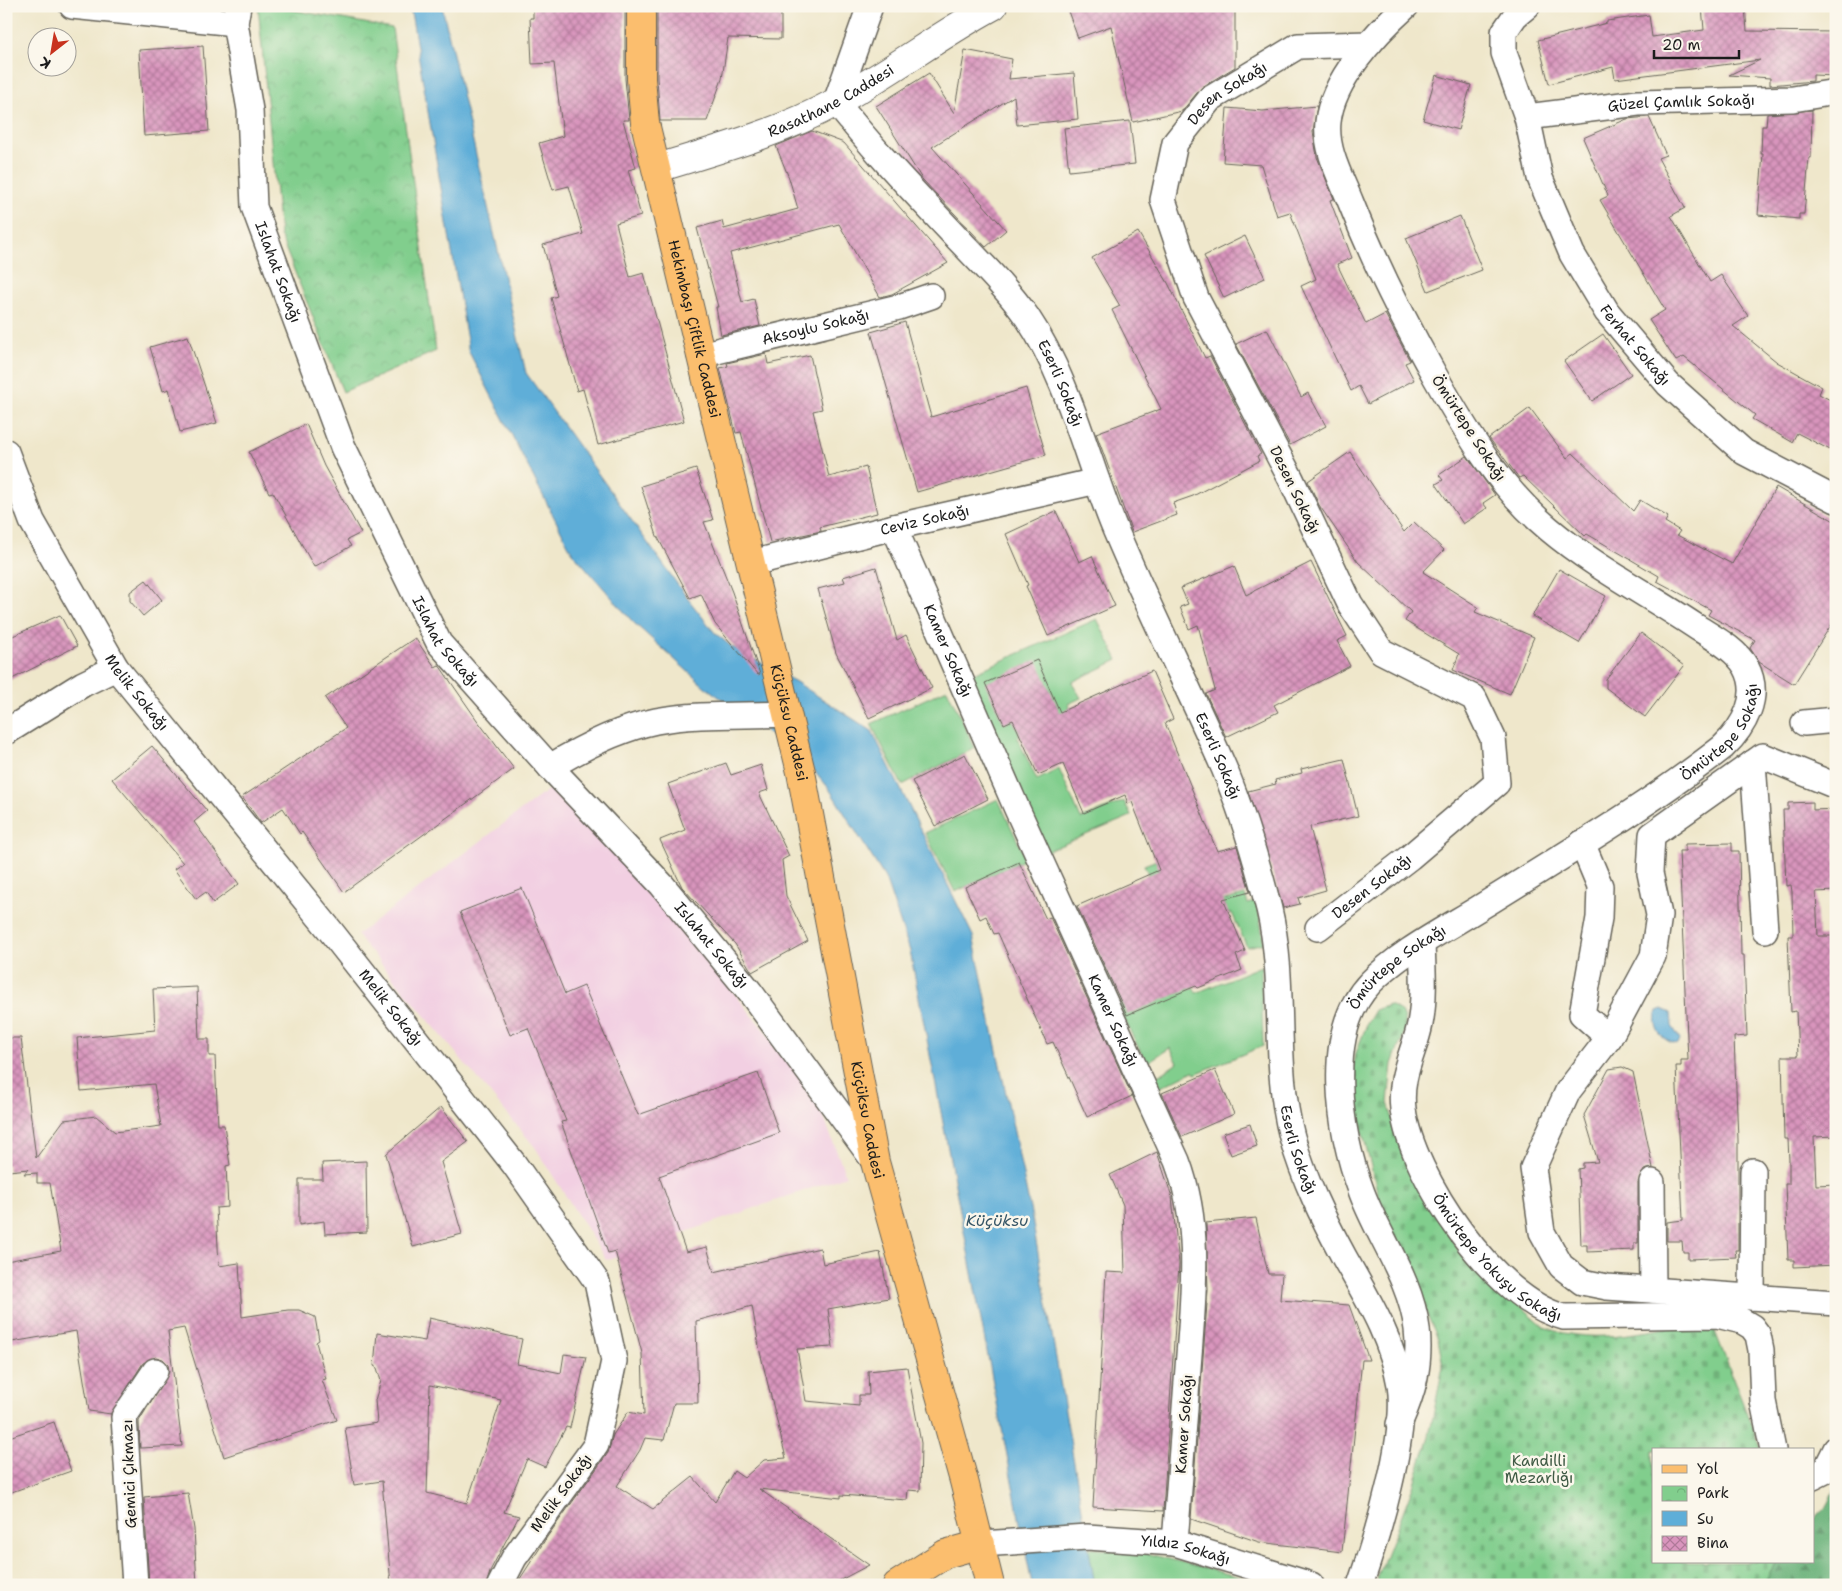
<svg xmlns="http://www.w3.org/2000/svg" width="1842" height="1591" viewBox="0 0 1842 1591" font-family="'Shantell Sans',sans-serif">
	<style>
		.built { fill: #f2cfe2 }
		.green { fill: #81ce8d; stroke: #4e7554 }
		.forest { fill: url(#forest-firs); stroke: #42664a }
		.cemetery { fill: url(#cemetery-stones); stroke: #4e7554 }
		.park { fill: url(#park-crowns); stroke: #4e7554 }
		.water { fill: #5eaed8; stroke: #3d657a }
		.building { fill: url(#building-cross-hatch); fill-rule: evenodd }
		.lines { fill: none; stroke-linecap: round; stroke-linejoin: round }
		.minor-casing { stroke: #666359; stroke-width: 28 }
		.tertiary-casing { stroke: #666359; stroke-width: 30 }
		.primary-casing { stroke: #666359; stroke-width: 30 }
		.minor { stroke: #fff; stroke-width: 25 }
		.tertiary { stroke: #fff; stroke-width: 28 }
		.primary { stroke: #fbbe6e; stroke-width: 28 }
		.labels { text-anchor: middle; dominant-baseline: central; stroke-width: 5; stroke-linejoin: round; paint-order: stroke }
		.street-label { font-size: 15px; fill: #1c1c1c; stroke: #fbf7ec }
		.park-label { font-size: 15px; fill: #3f5a44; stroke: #fbf7ec }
		.water-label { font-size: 16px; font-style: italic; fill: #365667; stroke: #fbf7ec }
	</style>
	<defs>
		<pattern id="forest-firs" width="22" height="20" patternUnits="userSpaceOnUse" patternTransform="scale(1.25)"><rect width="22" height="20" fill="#68b178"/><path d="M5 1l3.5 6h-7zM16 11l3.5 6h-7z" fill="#558f62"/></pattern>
		<pattern id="cemetery-stones" width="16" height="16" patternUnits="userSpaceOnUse" patternTransform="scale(1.25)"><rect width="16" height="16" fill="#81ce8d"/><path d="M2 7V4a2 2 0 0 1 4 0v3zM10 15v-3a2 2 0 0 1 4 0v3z" fill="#6fb079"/></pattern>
		<pattern id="park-crowns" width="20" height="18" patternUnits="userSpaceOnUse" patternTransform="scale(1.25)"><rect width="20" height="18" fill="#81ce8d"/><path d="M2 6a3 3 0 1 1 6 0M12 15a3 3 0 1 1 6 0" fill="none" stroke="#6fb079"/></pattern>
		<pattern id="building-cross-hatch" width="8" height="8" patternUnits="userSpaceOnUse" patternTransform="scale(1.25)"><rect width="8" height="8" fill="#d995bd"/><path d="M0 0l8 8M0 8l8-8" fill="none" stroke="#af7999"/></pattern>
	</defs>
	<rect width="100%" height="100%" fill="#fbf7ec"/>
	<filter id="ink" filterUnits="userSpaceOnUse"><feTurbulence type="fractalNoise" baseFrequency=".02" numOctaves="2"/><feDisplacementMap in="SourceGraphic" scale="10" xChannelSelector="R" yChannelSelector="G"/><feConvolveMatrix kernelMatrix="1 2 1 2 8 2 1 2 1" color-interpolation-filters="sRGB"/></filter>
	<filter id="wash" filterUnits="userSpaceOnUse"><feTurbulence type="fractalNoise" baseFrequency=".0096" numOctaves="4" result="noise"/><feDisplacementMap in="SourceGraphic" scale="20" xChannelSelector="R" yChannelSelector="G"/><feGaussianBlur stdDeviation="1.12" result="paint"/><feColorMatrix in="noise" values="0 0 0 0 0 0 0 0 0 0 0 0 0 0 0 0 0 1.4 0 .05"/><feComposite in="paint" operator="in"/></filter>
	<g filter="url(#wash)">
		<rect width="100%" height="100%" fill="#efe7cb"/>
		<polygon class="built" points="552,787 636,870 815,1094 846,1176 606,1260 535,1147 357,935"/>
		<g class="green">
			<polygon points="1097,619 1118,660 1072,682 1081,698 1068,704 1071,711 1017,737 1037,780 1059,769 1081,819 1124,801 1131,816 1045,852 967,676"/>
			<polygon points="947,689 975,748 902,785 871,724"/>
			<polygon points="998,799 1026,859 955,892 925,833"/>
			<polygon points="1167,856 1182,911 1245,895 1248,904 1257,901 1264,943 1247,947 1232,913 1174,938 1196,993 1261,966 1263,1046 1195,1074 1193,1071 1159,1088 1154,1078 1178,1063 1170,1048 1146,1063 1094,959 1172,926 1144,865"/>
			<polygon points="1088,1548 1145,1553 1272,1585 1095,1585"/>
		</g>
		<polygon class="forest" points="1836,1485 1836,1585 1764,1585 1775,1562 1813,1562 1813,1519 1826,1507"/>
		<path class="cemetery" d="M1389,1005L1399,1010L1405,1018L1406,1028L1392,1064L1388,1102L1395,1128L1418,1184L1460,1253L1545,1327C1596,1348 1656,1328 1709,1320L1716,1334L1761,1450H1653V1562H1775L1764,1585H1377L1378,1576L1413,1486L1429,1436L1443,1366L1438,1339L1383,1215L1362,1130L1354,1084V1058L1367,1024L1375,1010Z"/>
		<polygon class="park" points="258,6 270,6 392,28 436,351 343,392 280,235"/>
		<g class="water">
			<polygon points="410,6 442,6 526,373 688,599 715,633 732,647 796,682 872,731 973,936 1032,1218 1095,1585 1032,1585 910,951 885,878 828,787 806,761 704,686 633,622 572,552 469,352"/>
			<path d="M1662,1009L1671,1013L1672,1026L1680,1039L1678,1044C1661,1042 1652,1027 1657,1011Z"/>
		</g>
		<g id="blocks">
			<g class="building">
				<polygon points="533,6 625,6 625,79 629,120 623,120 636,168 628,170 641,216 616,223 630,277 644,273 684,421 598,445 583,389 577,391 564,343 551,298 557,296 543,245 583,234 569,186 553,190 539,143 563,136 554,63 532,64 530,18 533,18"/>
				<polygon points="657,6 781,6 781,39 728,38 722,79 707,121 660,121 657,78"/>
				<polygon points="1066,6 1235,6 1235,67 1202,87 1182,111 1133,122 1111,26 1078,38"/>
				<polygon points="1702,6 1745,6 1747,31 1836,32 1836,76 1813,75 1813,81 1770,85 1770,78 1729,75 1760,60 1615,79 1613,67 1549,84 1538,40 1607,23 1607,21 1649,15 1652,37 1704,30"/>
				<polygon points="203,46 209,131 144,136 139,50"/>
				<polygon points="965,50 1012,59 1009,79 1074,73 1078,119 1017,125 1014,96 932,147 1006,230 986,247 922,179 876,106 929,73 954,113"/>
				<polygon points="1436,75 1471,85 1458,130 1423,120"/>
				<polygon points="1317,106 1313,132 1317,157 1334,199 1330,200 1352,258 1337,264 1366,324 1385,314 1410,361 1405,363 1414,380 1368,404 1359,386 1351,391 1301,286 1316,279 1290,212 1277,216 1261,165 1223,162 1227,108 1263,111"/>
				<polygon points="1812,110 1811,158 1809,158 1804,214 1799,214 1799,219 1758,215 1763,154 1761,154 1762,126 1766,126 1767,114"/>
				<polygon points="1649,117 1666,155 1658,158 1685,208 1671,216 1710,282 1721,275 1748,316 1733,326 1777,362 1822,387 1819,394 1836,403 1836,453 1797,433 1792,442 1752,419 1755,415 1684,357 1676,361 1649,320 1665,310 1600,200 1608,196 1583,138 1627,119"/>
				<polygon points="1130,121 1135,164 1069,171 1064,128"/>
				<polygon points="812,131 844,143 948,263 892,294 880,297 839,224 730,253 742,302 754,299 760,326 721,335 716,307 718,307 697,228 722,221 724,229 798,209 789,178 776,146"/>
				<polygon points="1460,216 1482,270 1428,291 1406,238"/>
				<polygon points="1138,232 1168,283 1205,358 1210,356 1261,454 1257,456 1259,461 1193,496 1173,503 1177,515 1132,532 1096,433 1161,409 1112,310 1120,306 1092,258"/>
				<polygon points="1245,236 1265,278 1224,298 1204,256"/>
				<polygon points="905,322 931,417 1026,388 1046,455 917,492 871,332"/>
				<polygon points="1267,329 1301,397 1308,393 1326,426 1290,445 1236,344"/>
				<polygon points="1603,334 1631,374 1592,401 1564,361"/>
				<polygon points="188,336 217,423 180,432 169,389 163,391 150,347"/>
				<polygon points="766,354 768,364 810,355 822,409 813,411 829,477 866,467 877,513 820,527 821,531 770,542 741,432 736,433 720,368 728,366 727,363"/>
				<polygon points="1530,408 1567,458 1573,453 1633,511 1640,500 1668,517 1665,522 1680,531 1677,535 1732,564 1776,487 1836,522 1836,617 1794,684 1759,662 1750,648 1755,640 1708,615 1711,610 1657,581 1659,576 1587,534 1585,536 1523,476 1519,478 1489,438"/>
				<polygon points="306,424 324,466 361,533 347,540 351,546 314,567 273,492 269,493 249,452"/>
				<polygon points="1350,452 1404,532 1414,522 1444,550 1423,572 1478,607 1475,612 1534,637 1510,694 1453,670 1459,654 1405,621 1411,612 1358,562 1319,505 1308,481"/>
				<polygon points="1467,456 1495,495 1483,503 1487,508 1463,524 1436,484 1443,480 1439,475"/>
				<polygon points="696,469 713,520 704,522 732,592 760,674 758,675 715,624 701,594 690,598 657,536 641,486"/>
				<polygon points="1056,511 1079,562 1092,556 1115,606 1048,636 1026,586 1028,585 1006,534"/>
				<polygon points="1311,562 1347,636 1337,641 1350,666 1274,705 1278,712 1226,737 1206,694 1215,690 1198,625 1189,629 1180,607 1188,604 1181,588 1234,566 1246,595"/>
				<polygon points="876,567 897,640 906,635 932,688 869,718 836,653 818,589 845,582 843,577"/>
				<polygon points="1559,569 1606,596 1579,643 1532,616"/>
				<polygon points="146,580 162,600 143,616 130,601 130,592"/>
				<polygon points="60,615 77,646 6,682 6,639"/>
				<polygon points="1641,633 1684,666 1645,717 1606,688 1606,679"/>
				<polygon points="415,638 435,667 439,665 477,720 514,769 344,892 302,832 300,834 283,808 261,823 242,797 346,728 325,698"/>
				<polygon points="1037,660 1060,712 1152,671 1173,719 1165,723 1217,851 1237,846 1250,892 1223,899 1245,951 1236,955 1242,970 1198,988 1196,986 1127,1015 1077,906 1159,870 1132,802 1128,804 1125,795 1084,813 1063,764 1038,775 1013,720 1004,724 985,683"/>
				<polygon points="152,746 207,811 194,822 239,884 213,903 206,892 196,899 174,869 183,863 112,779"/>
				<polygon points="965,754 988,799 935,826 912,781"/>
				<polygon points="1344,759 1358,816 1310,827 1326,890 1298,898 1300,904 1283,908 1248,791 1276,784 1275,780 1302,773 1301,769"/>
				<polygon points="726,763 731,775 761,765 768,790 759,793 789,856 782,860 786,896 808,941 752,972 735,944 682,887 660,840 685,830 668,784"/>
				<polygon points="1813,802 1813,810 1836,809 1836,891 1816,892 1818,936 1836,936 1836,1017 1834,1017 1836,1136 1814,1137 1816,1185 1836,1184 1836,1265 1794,1267 1794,1260 1788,1260 1785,1184 1789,1184 1789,1161 1788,1139 1784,1139 1782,1056 1798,1056 1796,1011 1791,1012 1788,936 1793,936 1792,892 1791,885 1786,886 1783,810 1788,810 1788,803"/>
				<polygon points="1732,843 1732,851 1739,851 1741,955 1744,955 1747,1036 1734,1037 1738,1140 1738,1250 1735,1250 1736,1257 1688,1259 1688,1252 1683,1252 1682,1241 1667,1241 1667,1222 1683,1220 1676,1066 1681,1066 1681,1060 1688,1060 1679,851 1685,851 1685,844"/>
				<polygon points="1019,862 1046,919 1050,917 1132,1096 1087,1117 1053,1042 1047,1044 998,933 994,934 986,916 980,919 965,887"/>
				<path d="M522,888L565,994L584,986L638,1115L758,1073L779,1133L659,1176L686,1252L707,1247L714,1272L820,1248L823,1264L880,1252L889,1298L828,1309L833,1347L797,1349L806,1401L859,1406V1395H869L868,1371L907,1367L921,1443L920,1491L908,1490L907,1500L841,1495V1498L759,1489L869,1565L831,1585H516L547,1537L608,1453L613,1435L628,1412L644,1415L642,1353L615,1251L608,1253L561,1122L566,1121L528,1028L510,1035L460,912ZM752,1306L760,1352L786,1458L764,1460L744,1478L734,1471L715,1502L693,1477L653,1509L617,1486L640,1450L645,1438L664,1440L674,1403H698L696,1321Z"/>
				<polygon points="197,987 199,1039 209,1039 209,1056 215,1056 218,1125 224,1125 230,1165 226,1166 228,1207 216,1208 219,1266 239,1263 242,1317 288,1310 299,1310 315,1317 319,1340 316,1342 326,1379 322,1380 337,1420 224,1457 184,1328 168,1331 182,1446 140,1448 139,1421 169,1372 168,1364 163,1359 156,1357 143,1363 111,1414 89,1411 76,1331 6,1343 6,1261 61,1251 50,1183 37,1183 37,1173 24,1174 28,1169 9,1171 8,1165 6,1165 6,1038 21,1038 36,1158 64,1120 96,1116 115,1132 161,1126 154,1084 81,1091 77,1038 155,1030 153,989"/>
				<polygon points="1622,1067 1633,1072 1653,1168 1644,1170 1638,1182 1638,1243 1634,1243 1634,1250 1587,1252 1587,1245 1581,1245 1578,1169 1583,1168 1583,1163 1598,1162 1584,1115 1609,1069"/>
				<polygon points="1215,1070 1234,1114 1182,1137 1162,1093"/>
				<polygon points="441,1107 468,1142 441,1162 462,1234 413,1247 386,1154"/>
				<polygon points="1250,1124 1257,1146 1231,1155 1223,1133"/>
				<polygon points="1157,1152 1172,1197 1179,1264 1163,1511 1093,1507 1106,1272 1125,1273 1123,1205 1110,1175"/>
				<polygon points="366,1161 367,1232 325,1234 324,1221 299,1225 299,1179 323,1179 322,1163"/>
				<polygon points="1256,1218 1268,1274 1282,1274 1280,1300 1349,1305 1369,1360 1362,1360 1342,1552 1259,1542 1191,1519 1208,1290 1206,1223"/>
				<path d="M429,1318L522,1339L517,1364L561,1373L564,1354L586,1357L570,1428L566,1427L545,1467L527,1459L504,1512L519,1516L491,1569L486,1585H391L382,1481L354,1485L345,1428L377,1423L375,1400L381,1381L377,1368L374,1366L377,1333L425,1341ZM430,1385L501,1400L467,1503L427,1493Z"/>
				<polygon points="54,1422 71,1471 6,1494 6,1438"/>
				<polygon points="188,1493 194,1529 197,1585 149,1585 144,1497"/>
			</g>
		</g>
	</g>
	<g filter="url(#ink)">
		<use href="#blocks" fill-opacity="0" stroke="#666359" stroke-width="1"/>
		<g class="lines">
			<defs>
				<g id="minor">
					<polyline points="72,6 235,23"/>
					<path id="s1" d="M238,6L235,23L250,110L254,207L343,447L439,643L550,767L662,885L750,992L875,1162"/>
					<path id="s2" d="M870,6L836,102C875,152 919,197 962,243C985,267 1008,290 1027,317C1070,381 1086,459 1115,529C1149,610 1189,688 1224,768C1243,813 1257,862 1269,909C1287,984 1272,1062 1292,1137C1304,1180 1323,1218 1344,1257C1367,1298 1392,1338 1400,1385C1408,1435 1377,1536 1360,1585"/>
					<path id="s3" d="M1527,6L1515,16L1504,32V53L1527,117L1540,178L1572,254L1607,312L1668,384L1744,452L1836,500"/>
					<path id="s4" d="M1527,117L1638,103L1793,99L1836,92"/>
					<path id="s5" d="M700,355L899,307L931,296"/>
					<path id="s6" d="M6,452L32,521L116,668L329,929L514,1164L597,1282L614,1361L596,1445L514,1558L500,1585"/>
					<path id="s7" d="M894,527L1017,809L1177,1161C1202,1227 1193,1299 1188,1368C1184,1426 1179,1484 1175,1543"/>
					<path id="s8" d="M752,563L894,527L1097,481"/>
					<polyline points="1804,723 1836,720"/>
					<polyline points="6,732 83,684 116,668"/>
					<polyline points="1753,763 1765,930"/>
					<path d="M550,767C583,747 618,729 656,721C698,713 744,716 787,714"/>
					<polyline points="1582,843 1600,886 1599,918 1582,1014 1609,1038 1653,956 1659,915 1650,873 1652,835 1763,756 1836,786"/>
					<path id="s9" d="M1318,928L1410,857L1497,783L1493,738L1474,698L1381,651L1350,604L1291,479L1196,298L1163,200L1175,143L1210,99L1298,46L1369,44"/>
					<path id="s10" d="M1422,944C1423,970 1425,998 1420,1024C1414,1054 1399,1075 1403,1109C1411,1176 1496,1301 1564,1317L1717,1315L1742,1321L1752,1327L1758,1335L1761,1350L1763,1401L1773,1450"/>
					<polyline points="1609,1038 1568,1091 1533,1168 1542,1232 1561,1266 1582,1282 1607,1287 1836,1303"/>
					<polyline points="1652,1182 1653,1290"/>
					<polyline points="1752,1297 1753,1171"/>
					<path id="s11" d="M1399,1424C1413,1392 1421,1365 1417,1329C1411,1280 1379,1238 1362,1193C1340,1134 1322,1033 1370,983C1401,951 1446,929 1484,905C1564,855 1649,805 1723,747C1744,727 1762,696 1746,667C1736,649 1712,637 1695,626C1647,594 1593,566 1549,529C1500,488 1467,433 1436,378C1404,321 1375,264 1351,203C1341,178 1325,150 1328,122C1332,80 1376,33 1406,6"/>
					<polyline points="1813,1477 1825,1471 1836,1449"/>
					<path id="s12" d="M981,1544L1087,1537L1175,1543L1311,1585"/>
					<polyline points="135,1585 124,1417 155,1371"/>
				</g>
				<g id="tertiary">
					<path id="s13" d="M658,168C719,149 780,133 836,102C890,73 939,35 993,6"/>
				</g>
				<g id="primary">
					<path id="s14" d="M641,6V79L645,123L801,772L875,1162L964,1481L990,1585"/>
					<polyline points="897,1585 945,1554 981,1544"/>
				</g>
			</defs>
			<use href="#minor" class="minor-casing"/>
			<use href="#tertiary" class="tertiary-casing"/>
			<use href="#primary" class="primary-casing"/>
			<use href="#minor" class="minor"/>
			<use href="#tertiary" class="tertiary"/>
			<use href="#primary" class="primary"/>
		</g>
	</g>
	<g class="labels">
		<g class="street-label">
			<text stroke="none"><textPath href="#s9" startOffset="1058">Desen Sokağı</textPath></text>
			<text stroke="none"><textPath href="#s13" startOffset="186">Rasathane Caddesi</textPath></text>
			<text stroke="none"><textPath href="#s4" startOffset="155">Güzel Çamlık Sokağı</textPath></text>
			<text stroke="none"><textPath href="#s1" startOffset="272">Islahat Sokağı</textPath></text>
			<text stroke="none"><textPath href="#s5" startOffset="119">Aksoylu Sokağı</textPath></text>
			<text stroke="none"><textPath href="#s14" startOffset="329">Hekimbaşı Çiftlik Caddesi</textPath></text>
			<text stroke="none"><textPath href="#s3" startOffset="380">Ferhat Sokağı</textPath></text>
			<text stroke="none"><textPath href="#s2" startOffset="464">Eserli Sokağı</textPath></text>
			<text transform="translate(1469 428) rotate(57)">Ömürtepe Sokağı</text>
			<text transform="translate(1295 490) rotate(64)">Desen Sokağı</text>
			<text stroke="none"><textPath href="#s8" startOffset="178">Ceviz Sokağı</textPath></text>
			<text stroke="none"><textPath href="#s1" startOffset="679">Islahat Sokağı</textPath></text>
			<text stroke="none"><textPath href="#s7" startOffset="135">Kamer Sokağı</textPath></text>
			<text stroke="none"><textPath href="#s6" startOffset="275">Melik Sokağı</textPath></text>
			<text stroke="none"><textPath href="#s14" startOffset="734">Küçüksu Caddesi</textPath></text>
			<text stroke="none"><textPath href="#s11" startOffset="901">Ömürtepe Sokağı</textPath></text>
			<text stroke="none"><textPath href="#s2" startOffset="869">Eserli Sokağı</textPath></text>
			<text stroke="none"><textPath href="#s9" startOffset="68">Desen Sokağı</textPath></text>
			<text stroke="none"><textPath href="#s1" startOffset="1084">Islahat Sokağı</textPath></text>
			<text stroke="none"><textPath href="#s11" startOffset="496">Ömürtepe Sokağı</textPath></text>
			<text stroke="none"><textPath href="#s6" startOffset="680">Melik Sokağı</textPath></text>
			<text stroke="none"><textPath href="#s7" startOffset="540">Kamer Sokağı</textPath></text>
			<text stroke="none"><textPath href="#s14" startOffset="1139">Küçüksu Caddesi</textPath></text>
			<text stroke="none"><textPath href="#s2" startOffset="1274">Eserli Sokağı</textPath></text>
			<text stroke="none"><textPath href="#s10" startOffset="349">Ömürtepe Yokuşu Sokağı</textPath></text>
			<text transform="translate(1184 1424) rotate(-86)">Kamer Sokağı</text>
			<text transform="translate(129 1474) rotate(-92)">Gemici Çıkmazı</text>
			<text transform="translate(561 1493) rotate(-54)">Melik Sokağı</text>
			<text stroke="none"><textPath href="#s12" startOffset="206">Yıldız Sokağı</textPath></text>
		</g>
		<g class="park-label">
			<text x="1539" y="1461">Kandilli<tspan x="1539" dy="17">Mezarlığı</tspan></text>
		</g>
		<g class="water-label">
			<text x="997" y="1220">Küçüksu</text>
		</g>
	</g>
	<rect width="1842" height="1591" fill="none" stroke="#fbf7ec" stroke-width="25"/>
	<rect x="1652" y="1448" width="162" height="115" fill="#fbf7ec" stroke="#a29f99"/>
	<rect x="1662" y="1465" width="25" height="8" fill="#fbbe6e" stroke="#a29f99"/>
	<text x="1697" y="1474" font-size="15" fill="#1c1c1c">Yol</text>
	<rect x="1662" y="1486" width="25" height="15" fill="url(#park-crowns)" stroke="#a29f99"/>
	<text x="1697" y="1498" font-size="15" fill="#1c1c1c">Park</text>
	<rect x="1662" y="1511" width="25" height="15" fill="#5eaed8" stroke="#a29f99"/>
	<text x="1697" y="1524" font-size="15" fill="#1c1c1c">Su</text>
	<rect x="1662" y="1536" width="25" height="15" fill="url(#building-cross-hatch)" stroke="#a29f99"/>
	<text x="1697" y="1548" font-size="15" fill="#1c1c1c">Bina</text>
	<g transform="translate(52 52) rotate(211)"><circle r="24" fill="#fbf7ec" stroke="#a29f99"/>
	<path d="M0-4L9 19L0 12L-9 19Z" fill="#c8321e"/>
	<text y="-8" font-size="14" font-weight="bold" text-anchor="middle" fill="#1c1c1c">K</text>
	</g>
	<path d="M1654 50v8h85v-8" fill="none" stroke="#1c1c1c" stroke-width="2.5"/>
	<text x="1662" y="50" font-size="15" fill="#1c1c1c" stroke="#fbf7ec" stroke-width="4" paint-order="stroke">20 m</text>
</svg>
